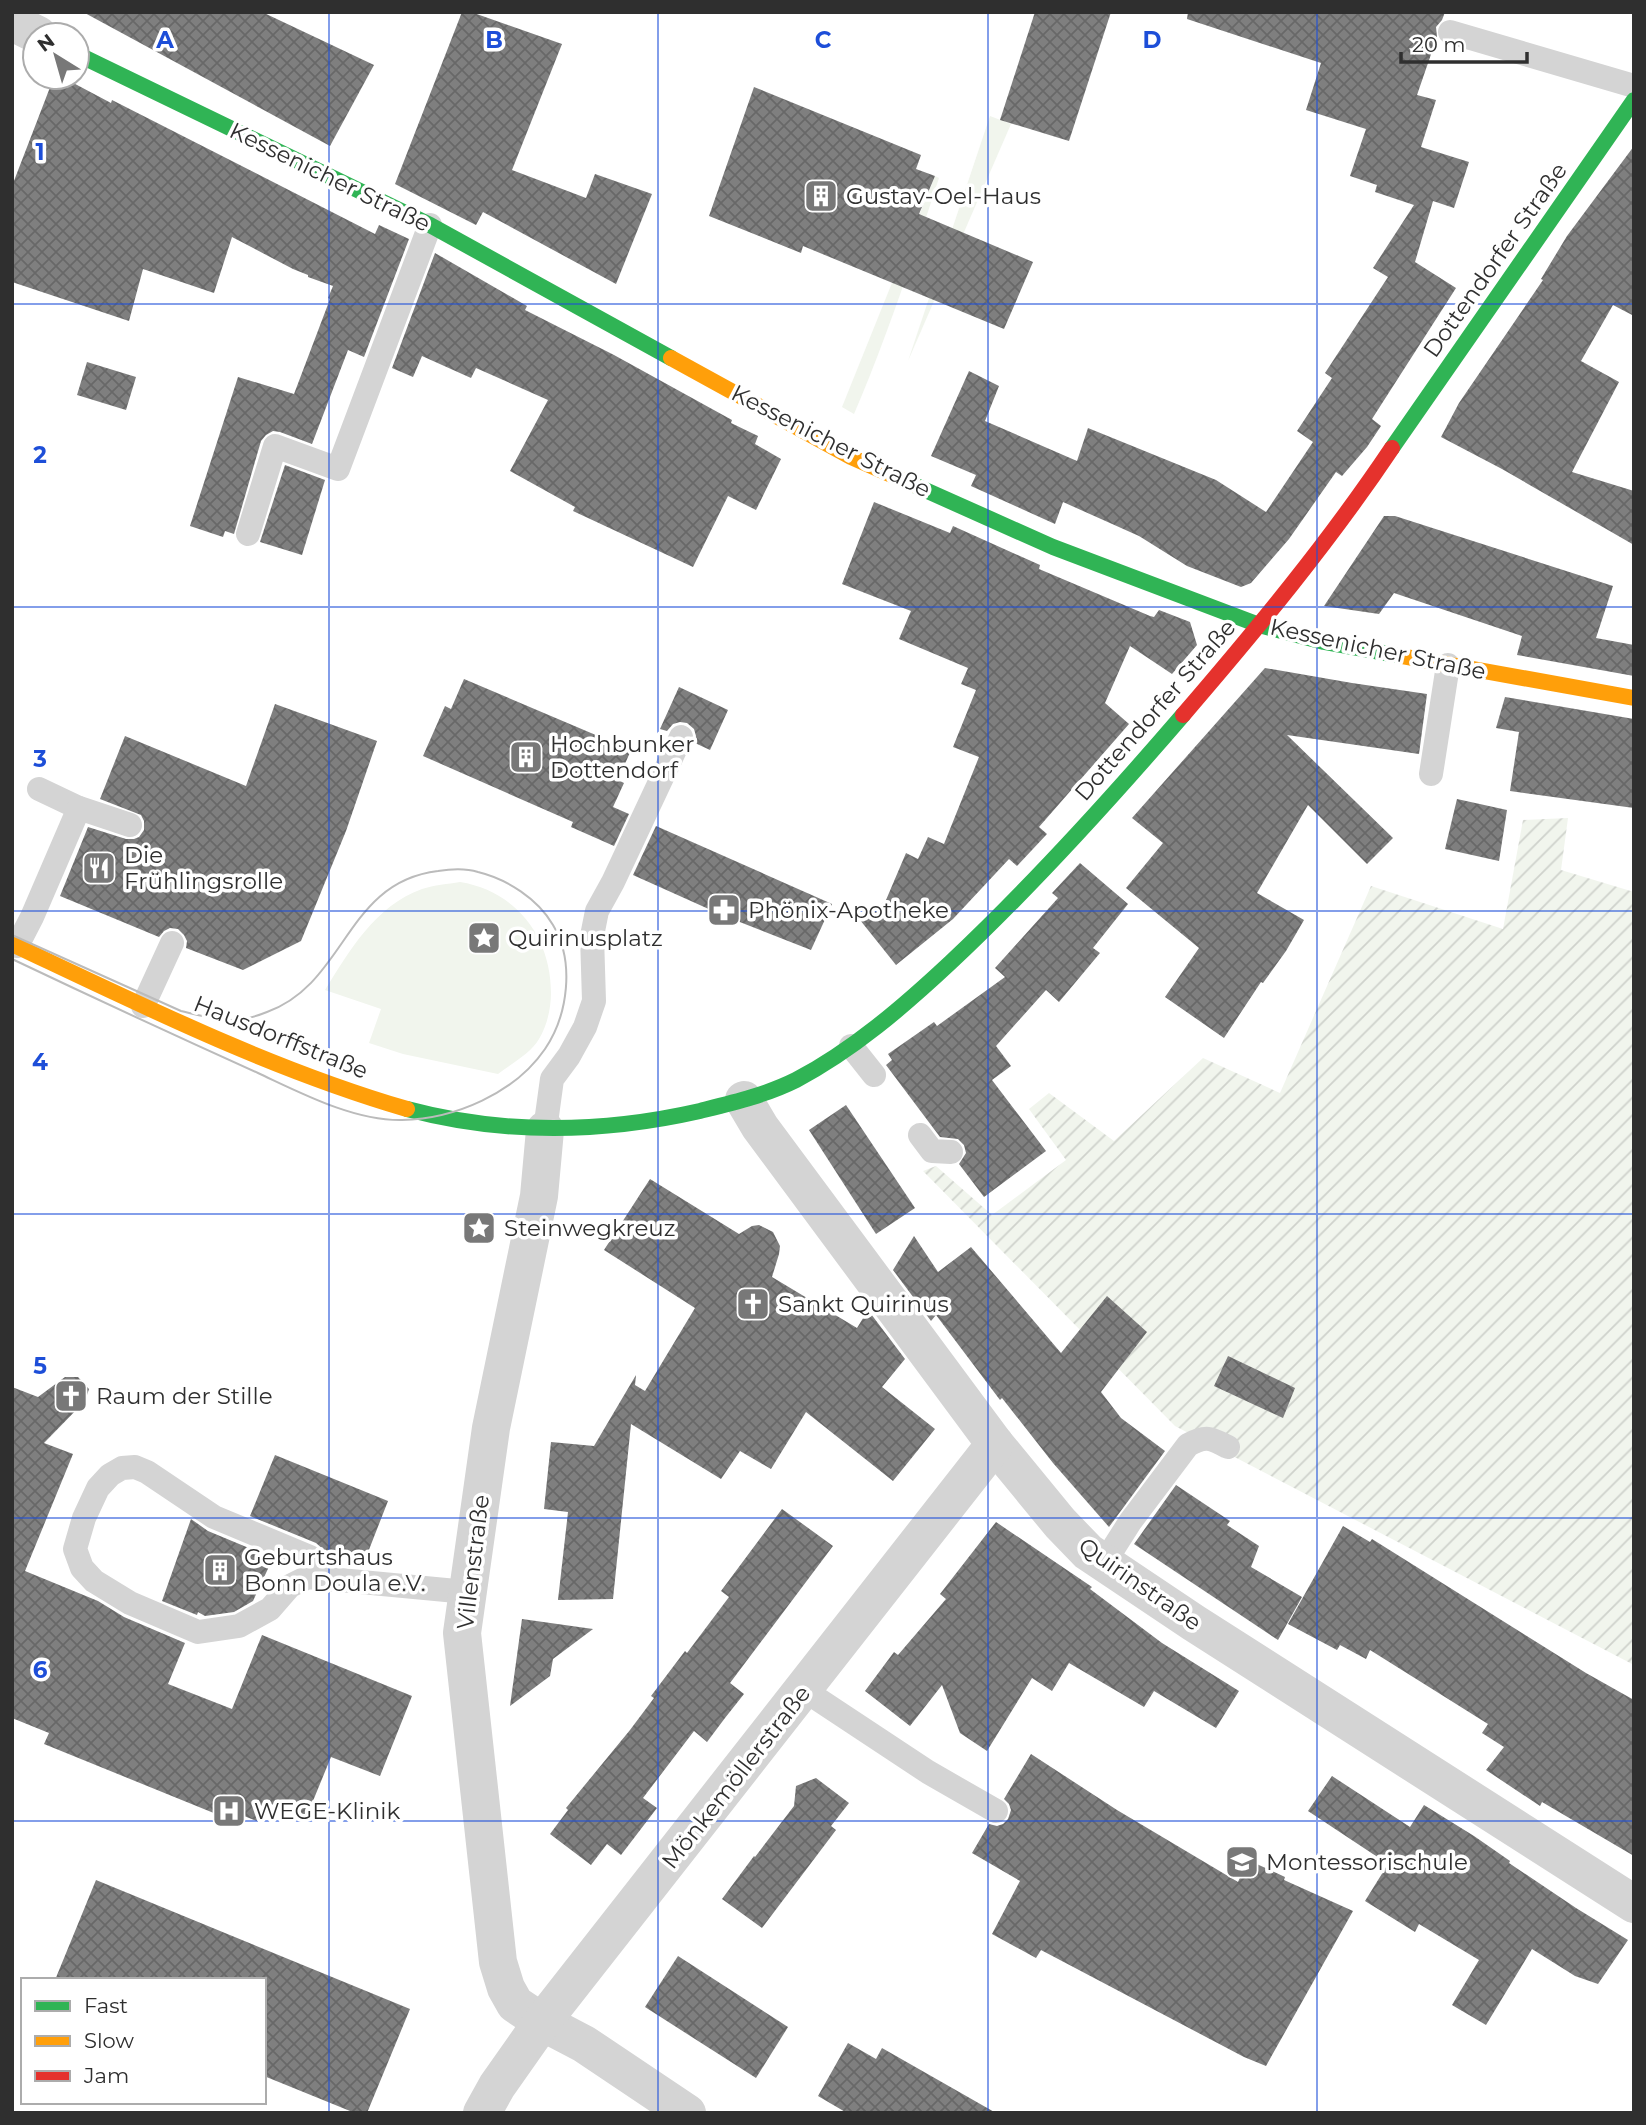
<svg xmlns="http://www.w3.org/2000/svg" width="1646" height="2125" viewBox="0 0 1646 2125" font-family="Montserrat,sans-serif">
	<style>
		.grass { fill: #f1f5ed }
		.garden { fill: url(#garden-furrows) }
		.building { fill: url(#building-cross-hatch) }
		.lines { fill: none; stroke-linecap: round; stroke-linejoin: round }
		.lane { stroke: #d4d4d4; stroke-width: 24 }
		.street { stroke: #d4d4d4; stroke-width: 38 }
		.fast { stroke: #30b455; stroke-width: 16 }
		.slow { stroke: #ff9f0a; stroke-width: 16 }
		.jam { stroke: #e5322d; stroke-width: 16 }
		.tram { stroke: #bbb; stroke-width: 2 }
		.grid { fill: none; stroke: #1d4ed8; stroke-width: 2; stroke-opacity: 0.55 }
		.labels { text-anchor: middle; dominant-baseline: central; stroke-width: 7; stroke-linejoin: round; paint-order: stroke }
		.street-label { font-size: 23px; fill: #2f2f2f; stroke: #fff }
		.poi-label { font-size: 23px; fill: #2f2f2f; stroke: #fff; text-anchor: start }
		.grid-label { font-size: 23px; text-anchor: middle; font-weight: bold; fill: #1d4ed8; stroke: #fff; stroke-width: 7; stroke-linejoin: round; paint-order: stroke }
	</style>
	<defs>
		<pattern id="garden-furrows" width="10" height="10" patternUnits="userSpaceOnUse" patternTransform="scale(1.75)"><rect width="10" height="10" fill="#f1f5ed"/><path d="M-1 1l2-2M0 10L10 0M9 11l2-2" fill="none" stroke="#cfd2cc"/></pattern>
		<pattern id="building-cross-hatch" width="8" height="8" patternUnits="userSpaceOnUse" patternTransform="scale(1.75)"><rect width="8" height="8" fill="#7f7f7f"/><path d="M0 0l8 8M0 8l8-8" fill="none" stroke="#686868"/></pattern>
	</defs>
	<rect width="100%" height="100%" fill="#fff"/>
	<g class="grass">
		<polygon points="990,116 1011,124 908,361"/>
		<path d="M935,176L939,178C913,258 887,337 854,414L842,407Z"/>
		<path d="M460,882C516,891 551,937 551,993C551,1008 547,1026 539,1039C531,1053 511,1064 498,1074L403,1054L369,1043L381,1009L325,990C350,950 375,906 422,889C434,885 448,884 460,882Z"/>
	</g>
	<polygon class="garden" points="1568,818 1561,870 1634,892 1634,1665 1175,1426 923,1171 936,1166 992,1215 1066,1160 1029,1109 1049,1093 1114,1141 1203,1058 1280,1093 1371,886 1503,929 1523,820"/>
	<g class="building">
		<polygon points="83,12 262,12 374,65 330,146"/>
		<polygon points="462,12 471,12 562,44 512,170 586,198 595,174 652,194 616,284 483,212 476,225 395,184"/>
		<polygon points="1035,12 1111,12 1069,141 1000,120"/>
		<polygon points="1188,12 1445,12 1442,20 1436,27 1437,37 1417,95 1436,100 1421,147 1469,162 1454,208 1433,201 1415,262 1456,288 1372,419 1381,426 1367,447 1342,476 1336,472 1289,539 1251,583 1241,587 1187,566 1139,536 1063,502 1055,524 971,486 976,475 931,456 969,371 999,386 985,421 1077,461 1088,428 1216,480 1266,512 1313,442 1297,431 1332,378 1325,373 1388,277 1373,268 1414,205 1375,192 1377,185 1350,176 1366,129 1306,110 1321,63 1187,19"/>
		<polygon points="54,77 62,77 111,103 112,100 375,234 379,225 409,239 364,357 348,350 312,444 280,432 273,431 266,435 261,441 234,534 225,531 223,537 190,526 238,377 294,394 330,299 328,298 333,286 308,277 308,275 293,269 232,237 214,293 143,269 129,321 12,282 12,186"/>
		<polygon points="754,87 921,155 916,169 935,176 919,214 1033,262 1004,329 803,246 801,253 709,216"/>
		<polygon points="1634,146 1634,316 1613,305 1581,361 1619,382 1572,472 1634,491 1634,545 1502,469 1441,437 1459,403 1543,280 1541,279 1567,236"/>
		<polygon points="435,253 527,306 525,310 614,355 732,420 731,423 758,436 755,444 781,459 756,510 728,496 693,567 573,511 575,507 510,471 548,400 476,368 471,378 422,356 413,377 392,368"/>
		<polygon points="87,362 136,377 126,410 77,395"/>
		<polygon points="285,465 325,480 302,555 260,542"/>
		<polygon points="874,502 950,533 953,526 1040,565 1039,569 1150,616 1154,617 1159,610 1190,622 1197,645 1172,674 1130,646 1105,703 1129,724 1039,827 1047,834 1017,866 1009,859 953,919 896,965 860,920 886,900 906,853 918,859 928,837 944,844 979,757 953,747 976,690 961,684 968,668 899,639 911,611 842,584"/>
		<polygon points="1384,516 1395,516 1613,586 1596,638 1634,645 1634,676 1517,655 1522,636 1394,593 1379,614 1324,606"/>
		<polygon points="1265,668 1352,683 1427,694 1419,754 1287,735 1393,838 1367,864 1308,805 1257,893 1304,920 1286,951 1263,983 1261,982 1224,1038 1165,997 1199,948 1126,888 1163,843 1132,818"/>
		<polygon points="464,679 631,750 618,780 624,783 613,807 629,814 614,846 571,827 573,822 423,756 445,706 451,709"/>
		<polygon points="679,687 728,710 710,750 695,743 696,736 694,729 687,723 680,722 673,724 667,731 660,729"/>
		<polygon points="1505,697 1634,719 1634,808 1510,791 1519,732 1496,728"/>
		<polygon points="275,704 377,741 346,831 301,941 243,970 186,948 187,941 184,935 178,929 170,928 164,931 159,937 60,896 88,827 126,839 134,839 139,837 144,830 144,821 141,815 100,799 125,736 246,786"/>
		<polygon points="1457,799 1507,810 1499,861 1445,849"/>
		<polygon points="656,826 832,904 811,950 722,915 633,875"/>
		<polygon points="1080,863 1128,904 1093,948 1100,953 1059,1002 1046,990 996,1046 1011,1066 992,1080 1046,1151 984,1197 959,1164 966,1153 964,1145 958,1139 940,1137 886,1065 892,1060 888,1054 934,1022 937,1026 1005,977 995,968 1058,898 1052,893"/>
		<polygon points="846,1105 915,1208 876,1234 809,1130"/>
		<polygon points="650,1179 739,1234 752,1226 759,1225 773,1232 780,1246 779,1254 772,1277 857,1328 868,1310 905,1359 882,1387 935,1429 893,1481 806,1412 771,1469 740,1451 721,1479 631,1424 613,1599 558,1600 568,1512 544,1509 551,1442 594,1446 636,1375 635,1385 645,1391 695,1308 604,1250"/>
		<polygon points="914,1236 938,1272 971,1247 1061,1353 1107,1296 1147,1332 1101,1392 1121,1418 1165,1451 1109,1527 1053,1463 1002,1398 1000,1400 936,1315 931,1321 893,1270"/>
		<polygon points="1228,1356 1295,1388 1283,1418 1214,1386"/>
		<polygon points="65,1377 78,1377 89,1389 85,1401 44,1443 73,1454 25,1571 98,1601 124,1617 185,1643 168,1684 232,1709 262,1635 412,1696 380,1776 331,1757 306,1818 266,1802 259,1822 229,1810 226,1818 44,1744 49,1733 12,1718 12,1387 38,1397"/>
		<polygon points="275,1455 388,1501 363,1565 324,1550 316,1543 250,1516"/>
		<polygon points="1176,1485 1230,1521 1227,1525 1259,1546 1251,1567 1302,1597 1278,1640 1134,1544"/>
		<polygon points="782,1509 833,1546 730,1683 744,1694 725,1718 707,1742 694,1731 643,1798 657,1808 621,1855 607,1844 591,1865 550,1834 568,1810 566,1808 630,1730 654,1698 651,1696 685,1651 687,1653 729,1597 721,1591"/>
		<polygon points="191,1519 208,1531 273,1558 253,1601 234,1612 205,1616 198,1612 197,1615 162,1601"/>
		<polygon points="996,1522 1092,1587 1090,1589 1162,1643 1239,1691 1216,1728 1154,1691 1144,1707 1069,1663 1052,1691 1032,1678 987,1751 960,1733 942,1685 910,1726 865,1691 894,1652 898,1655 946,1599 940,1594"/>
		<polygon points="1343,1526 1370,1542 1372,1539 1586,1673 1634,1700 1634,1856 1542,1802 1540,1806 1486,1770 1504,1747 1482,1733 1488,1724 1370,1650 1366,1659 1340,1645 1337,1650 1288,1624"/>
		<polygon points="522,1619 593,1629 553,1659 550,1676 510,1706"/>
		<polygon points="1031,1754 1117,1810 1238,1882 1248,1860 1285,1877 1284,1880 1353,1911 1266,2066 1244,2057 1041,1950 1036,1958 992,1934 1020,1881 972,1853 989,1824 997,1826 1003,1824 1008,1819 1011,1810 1009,1804 1004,1799"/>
		<polygon points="1332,1776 1410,1827 1424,1805 1474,1836 1510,1861 1509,1863 1576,1908 1628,1940 1598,1984 1575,1976 1532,1949 1486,2025 1452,2005 1479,1960 1419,1924 1415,1932 1365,1901 1388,1864 1308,1811"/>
		<polygon points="816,1778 849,1803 831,1826 836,1830 762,1928 722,1899 754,1856 755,1857 794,1806 796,1786"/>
		<polygon points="96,1880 410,2009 367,2113 355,2113 264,2076 264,1980 55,1980"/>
		<polygon points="678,1956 788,2027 756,2078 645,2007"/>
		<polygon points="848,2043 876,2059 882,2048 996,2113 847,2113 818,2096"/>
	</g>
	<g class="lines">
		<g class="lane">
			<polyline points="1450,32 1634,86"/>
			<polyline points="248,534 275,446 338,469 430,225"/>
			<polyline points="1431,774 1448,665"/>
			<polyline points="39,789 79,808"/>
			<polyline points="17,946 32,917 79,808 130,825"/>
			<polyline points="143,1006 172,943"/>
			<polyline points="851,1046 874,1075"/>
			<polyline points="545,1130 552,1079 569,1056 585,1027 594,1001 592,936 597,911 613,882 681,737"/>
			<polyline points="920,1135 932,1151 951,1152"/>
			<path d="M1104,1563L1130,1522L1188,1445C1206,1435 1211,1438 1228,1447"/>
			<polyline points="327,1579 310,1557 214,1517 147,1472 135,1467 122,1468 110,1475 98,1488 84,1518 75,1549 82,1568 94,1581 130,1603 198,1632 239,1626 270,1609 290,1586 308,1577 467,1592"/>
			<polyline points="804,1690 928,1772 996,1811"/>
		</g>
		<g class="street">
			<polyline points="12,22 38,35"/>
			<polyline points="744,1100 760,1127 995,1444 1060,1523 1088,1552 1194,1623 1634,1904"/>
			<polyline points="545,1130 539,1196 491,1428 462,1633 498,1962 506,1988 515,2004 542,2022 584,2044 687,2113"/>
			<polyline points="482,2113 497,2086 542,2022 995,1444"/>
		</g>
		<g class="fast">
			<polyline points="77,54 430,225 671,358"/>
			<polyline points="1392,448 1634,100"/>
			<polyline points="914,485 1053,547 1259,625 1324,642 1401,656"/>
			<path d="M407,1109C504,1135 603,1133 700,1111C732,1103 766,1095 796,1080C853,1050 904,1006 951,962C1033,885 1109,801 1183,715"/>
		</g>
		<g class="slow">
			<polyline points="671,358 851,457 914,485"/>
			<polyline points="1401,656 1634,698"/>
			<path d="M12,944C141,1005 270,1069 407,1109"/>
		</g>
		<path class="jam" d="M1183,715C1257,629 1329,542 1392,448"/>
		<path class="tram" d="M12,935L181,1011C198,1015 215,1020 233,1020C244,1020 257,1016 267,1012C347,983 345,882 438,871C451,869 465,868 478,872C507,879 538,899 553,925C575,962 568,1015 545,1049C515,1093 455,1119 402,1120C354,1121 301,1093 258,1073C176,1036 94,998 12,959"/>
	</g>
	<path class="grid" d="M329,12V2113M658,12V2113M988,12V2113M1317,12V2113M12,304H1634M12,607H1634M12,911H1634M12,1214H1634M12,1518H1634M12,1821H1634"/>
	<defs>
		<symbol id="building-square" viewBox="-11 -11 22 22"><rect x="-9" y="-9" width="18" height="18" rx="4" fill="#787878" stroke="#fff"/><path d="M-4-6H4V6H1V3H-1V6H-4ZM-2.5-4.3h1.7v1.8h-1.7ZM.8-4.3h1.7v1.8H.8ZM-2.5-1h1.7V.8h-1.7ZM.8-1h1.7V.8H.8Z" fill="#fff"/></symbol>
		<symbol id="restaurant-square" viewBox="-11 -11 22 22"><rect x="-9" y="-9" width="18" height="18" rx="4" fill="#787878" stroke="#fff"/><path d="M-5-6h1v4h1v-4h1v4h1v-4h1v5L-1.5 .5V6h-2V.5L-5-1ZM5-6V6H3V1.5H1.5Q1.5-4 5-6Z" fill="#fff"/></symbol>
		<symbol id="pharmacy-square" viewBox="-11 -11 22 22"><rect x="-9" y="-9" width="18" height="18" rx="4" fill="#787878" stroke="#fff"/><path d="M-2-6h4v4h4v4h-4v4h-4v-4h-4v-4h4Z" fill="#fff"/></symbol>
		<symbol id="sight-square" viewBox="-11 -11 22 22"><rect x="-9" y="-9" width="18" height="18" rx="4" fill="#787878" stroke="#fff"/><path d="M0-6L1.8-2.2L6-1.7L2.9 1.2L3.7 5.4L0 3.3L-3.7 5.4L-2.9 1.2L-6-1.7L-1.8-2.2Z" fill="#fff"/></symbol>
		<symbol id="church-square" viewBox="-11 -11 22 22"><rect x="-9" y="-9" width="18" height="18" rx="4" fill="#787878" stroke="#fff"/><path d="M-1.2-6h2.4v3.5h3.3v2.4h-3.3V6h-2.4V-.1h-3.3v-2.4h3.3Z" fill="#fff"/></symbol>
		<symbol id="hospital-square" viewBox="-11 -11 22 22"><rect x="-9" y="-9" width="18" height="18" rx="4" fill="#787878" stroke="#fff"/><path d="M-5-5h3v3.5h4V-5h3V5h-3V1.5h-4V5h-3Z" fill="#fff"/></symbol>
		<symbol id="school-square" viewBox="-11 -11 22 22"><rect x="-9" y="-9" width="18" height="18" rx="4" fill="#787878" stroke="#fff"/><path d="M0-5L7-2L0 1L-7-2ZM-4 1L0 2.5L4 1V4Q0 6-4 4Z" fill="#fff"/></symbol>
	</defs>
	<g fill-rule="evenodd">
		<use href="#building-square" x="802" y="177" width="38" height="38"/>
		<use href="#building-square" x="507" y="738" width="38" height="38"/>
		<use href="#restaurant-square" x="80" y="849" width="38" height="38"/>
		<use href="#pharmacy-square" x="705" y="891" width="38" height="38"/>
		<use href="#sight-square" x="465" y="919" width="38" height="38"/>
		<use href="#sight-square" x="460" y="1209" width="38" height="38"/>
		<use href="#church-square" x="734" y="1285" width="38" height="38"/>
		<use href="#church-square" x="52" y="1377" width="38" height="38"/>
		<use href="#building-square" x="201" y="1551" width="38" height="38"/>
		<use href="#hospital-square" x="210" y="1792" width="38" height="38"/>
		<use href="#school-square" x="1223" y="1843" width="38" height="38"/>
	</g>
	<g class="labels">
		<g class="street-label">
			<text transform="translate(330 177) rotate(26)">Kessenicher Straße</text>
			<text transform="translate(1495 260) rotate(-55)">Dottendorfer Straße</text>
			<text transform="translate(831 441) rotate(27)">Kessenicher Straße</text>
			<text transform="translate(1378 649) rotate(12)">Kessenicher Straße</text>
			<text transform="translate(1155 710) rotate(-49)">Dottendorfer Straße</text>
			<text transform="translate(281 1037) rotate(22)">Hausdorffstraße</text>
			<text transform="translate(473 1562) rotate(-83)">Villenstraße</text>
			<text transform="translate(1140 1584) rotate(35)">Quirinstraße</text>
			<text transform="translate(736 1777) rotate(-52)">Mönkemöllerstraße</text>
		</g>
		<g class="poi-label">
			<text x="846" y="196">Gustav-Oel-Haus</text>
			<text x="550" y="744">Hochbunker<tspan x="550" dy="26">Dottendorf</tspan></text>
			<text x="124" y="855">Die<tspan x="124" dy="26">Frühlingsrolle</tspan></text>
			<text x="748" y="910">Phönix-Apotheke</text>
			<text x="508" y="938">Quirinusplatz</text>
			<text x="504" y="1228">Steinwegkreuz</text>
			<text x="778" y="1304">Sankt Quirinus</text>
			<text x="96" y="1396">Raum der Stille</text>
			<text x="244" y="1557">Geburtshaus<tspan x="244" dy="26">Bonn Doula e.V.</tspan></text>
			<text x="254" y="1811">WEGE-Klinik</text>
			<text x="1266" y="1862">Montessorischule</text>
		</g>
	</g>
	<g class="grid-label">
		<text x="165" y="48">A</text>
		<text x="494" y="48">B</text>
		<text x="823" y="48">C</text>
		<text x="1152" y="48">D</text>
		<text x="40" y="160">1</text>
		<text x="40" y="463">2</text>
		<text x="40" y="767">3</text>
		<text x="40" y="1070">4</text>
		<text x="40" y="1374">5</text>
		<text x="40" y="1678">6</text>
	</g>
	<rect width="1646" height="2125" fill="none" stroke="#2f2f2f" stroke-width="28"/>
	<rect x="21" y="1978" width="245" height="126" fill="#ffffff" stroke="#acacac" stroke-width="2"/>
	<rect x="35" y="2001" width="35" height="10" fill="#30b455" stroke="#acacac" stroke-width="2"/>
	<text x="84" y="2013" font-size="21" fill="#2f2f2f">Fast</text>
	<rect x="35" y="2036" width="35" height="10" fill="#ff9f0a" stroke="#acacac" stroke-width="2"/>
	<text x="84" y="2048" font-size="21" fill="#2f2f2f">Slow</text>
	<rect x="35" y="2071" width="35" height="10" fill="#e5322d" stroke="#acacac" stroke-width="2"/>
	<text x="84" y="2083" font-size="21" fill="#2f2f2f">Jam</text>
	<g transform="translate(56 56) rotate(323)"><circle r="33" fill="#ffffff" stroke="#acacac" stroke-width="2"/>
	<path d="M0-5L12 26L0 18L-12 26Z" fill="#787878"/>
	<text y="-10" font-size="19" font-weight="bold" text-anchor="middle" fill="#2f2f2f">N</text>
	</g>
	<path d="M1401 52v10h126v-10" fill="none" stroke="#2f2f2f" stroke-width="3.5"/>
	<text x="1412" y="52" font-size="21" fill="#2f2f2f" stroke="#ffffff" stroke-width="5" paint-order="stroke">20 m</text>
</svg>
